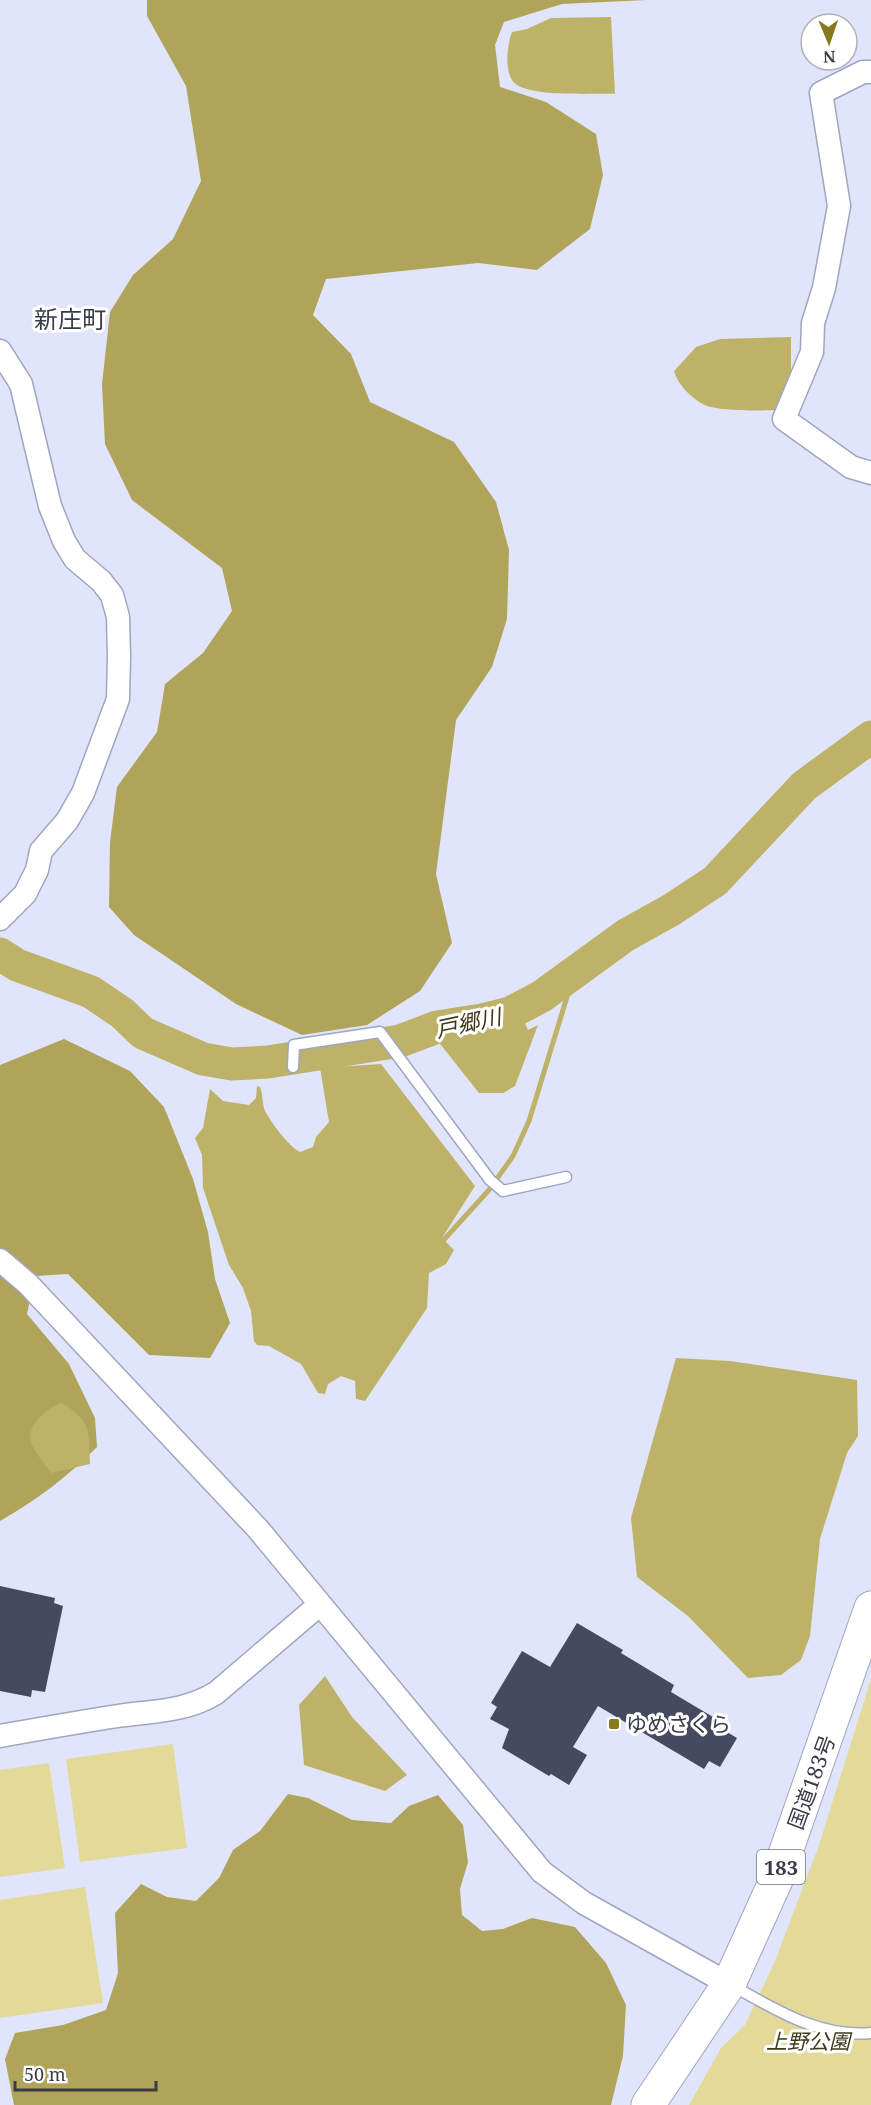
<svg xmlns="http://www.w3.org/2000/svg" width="871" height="2105" viewBox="0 0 871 2105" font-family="'Noto Serif','Noto Sans JP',serif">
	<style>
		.green { fill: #e3d999 }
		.forest { fill: #b0a45a }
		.water { fill: #beb268 }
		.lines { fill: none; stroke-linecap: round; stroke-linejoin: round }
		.stream { stroke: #beb268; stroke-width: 5 }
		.river { stroke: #beb268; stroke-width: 33 }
		.building { fill: #454a60 }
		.lane-casing { stroke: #a0a6c0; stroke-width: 13 }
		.street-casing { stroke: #a0a6c0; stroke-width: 25 }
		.highway-casing { stroke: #a0a6c0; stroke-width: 35 }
		.lane { stroke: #fff; stroke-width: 10 }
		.street { stroke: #fff; stroke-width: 22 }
		.highway { stroke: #fff; stroke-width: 33 }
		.poi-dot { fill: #87791e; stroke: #fff; stroke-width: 2 }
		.labels { text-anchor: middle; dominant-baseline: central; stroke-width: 6; stroke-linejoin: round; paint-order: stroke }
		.shield { fill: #fff; stroke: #74767e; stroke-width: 1.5 }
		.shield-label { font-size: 20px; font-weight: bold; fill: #393b46 }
		.poi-label { font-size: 21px; fill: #393b46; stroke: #fff; text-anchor: start }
		.street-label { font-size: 21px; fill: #393b46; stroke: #fff }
		.park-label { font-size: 21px; font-style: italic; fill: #3f3a19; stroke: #fff }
		.water-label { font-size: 22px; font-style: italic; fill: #3d3817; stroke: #fff }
		.quarter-label { font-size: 24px; fill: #393b46; stroke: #fff }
	</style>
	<rect width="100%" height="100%" fill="#e0e5fb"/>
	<g class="green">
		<polygon points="871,1679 871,2105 689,2105 721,2048 745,2025 775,1961 819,1845"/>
		<polygon points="173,1744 187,1848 80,1862 66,1759"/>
		<polygon points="49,1763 65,1868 0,1877 0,1770"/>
		<polygon points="85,1887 103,2003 0,2018 0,1900"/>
	</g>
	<g class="forest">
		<polygon points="147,0 647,0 562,4 504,22 495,45 500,87 546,102 596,134 603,175 590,229 537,270 478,263 326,279 313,315 351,354 370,402 454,442 496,502 509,550 507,619 492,667 456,720 436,874 452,943 420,991 367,1025 302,1035 236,1004 134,935 109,907 110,842 117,787 157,732 165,684 203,653 232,611 222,568 132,500 105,444 102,384 110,312 133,275 173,239 201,181 186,86 147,16"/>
		<path d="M64,1039L130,1071L164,1107L193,1179L208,1232L215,1279L230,1323L210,1358L149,1355L68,1274L35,1276L27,1314L69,1364L95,1418L97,1447C67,1477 37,1500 0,1521V1065Z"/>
		<polygon points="288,1794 308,1798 352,1820 391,1823 409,1806 438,1795 463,1825 468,1862 460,1889 462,1915 482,1931 503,1929 532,1918 575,1927 606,1963 626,2005 623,2056 611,2105 14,2105 5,2059 15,2033 63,2025 106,2010 118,1973 115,1913 141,1884 167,1897 196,1901 219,1878 233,1850 260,1831"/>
	</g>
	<g class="water">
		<path d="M611,17L615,94C591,93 537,97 517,85C503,76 507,45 512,32L527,29L551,18Z"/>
		<path d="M791,337V409C776,411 718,412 705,405C692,399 678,385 674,371L696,347L720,339Z"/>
		<path d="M532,1014L524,1021L528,1030L538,1025L515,1086L503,1093H479L437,1040C469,1033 501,1029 532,1014Z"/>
		<path d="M381,1064L475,1186L442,1238L454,1250L446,1264L429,1273L427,1308L365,1401L356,1399L355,1381L341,1376L328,1384L325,1394L318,1393L301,1364L269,1346L257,1345L254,1341L251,1311L243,1288L229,1265L203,1188L202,1155L195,1138L203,1128L210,1089L223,1101L249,1105L256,1098L257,1086L260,1087C263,1094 262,1104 265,1111C271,1122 289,1147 300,1152L313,1147L316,1137L329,1122L320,1068Z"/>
		<polygon points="676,1358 730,1361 857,1380 858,1436 847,1453 820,1539 810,1636 801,1660 781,1675 748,1678 688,1616 637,1577 631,1518"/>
		<path d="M62,1403C92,1421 89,1432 90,1464L51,1473C45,1464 37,1455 32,1445C24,1425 47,1408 62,1403Z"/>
		<polygon points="325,1676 352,1717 407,1775 385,1791 304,1765 299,1705"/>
	</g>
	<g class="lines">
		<polyline class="stream" points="440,1244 489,1190 513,1156 529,1121 574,974"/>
		<polyline class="river" points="0,954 17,965 91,992 122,1013 143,1033 203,1059 232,1064 268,1062 400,1041 437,1027 482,1020 510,1013 542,996 626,935 671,910 715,881 804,786 871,737"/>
	</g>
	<g class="building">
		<polygon points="0,1586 55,1598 54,1603 63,1606 45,1692 32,1690 31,1697 0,1691"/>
		<polygon points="577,1623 623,1650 621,1653 674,1685 671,1692 718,1720 715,1725 737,1738 720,1767 709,1761 704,1769 598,1706 573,1747 587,1755 569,1785 551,1774 549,1776 502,1748 509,1729 490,1719 497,1707 491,1703 522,1651 550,1667"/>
	</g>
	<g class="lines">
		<defs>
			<g id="lane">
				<polyline points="293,1067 294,1045 380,1032 490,1180 503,1191 566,1177"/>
				<path d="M731,1985C775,2009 819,2038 871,2033"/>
			</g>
			<g id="street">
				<polyline points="871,72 863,72 821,93 839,206 824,288 813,323 812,352 784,419 851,467 871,473"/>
				<polyline points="0,351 21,384 50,506 64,541 75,559 101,581 112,595 118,617 119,657 118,699 83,793 67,821 41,851 37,870 25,894 0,919"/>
				<polyline points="0,1260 28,1284 258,1529 542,1872 584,1903 729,1984"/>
				<path d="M0,1736C39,1729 79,1722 118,1716C153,1711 185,1712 216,1693L319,1605"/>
			</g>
			<polyline id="highway" points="648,2105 729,1984 776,1880 871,1608"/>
		</defs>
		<use href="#lane" class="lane-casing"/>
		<use href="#street" class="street-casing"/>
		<use href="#highway" class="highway-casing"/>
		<use href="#lane" class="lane"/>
		<use href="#street" class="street"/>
		<use href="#highway" class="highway"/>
	</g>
	<rect class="poi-dot" x="608" y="1718" width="12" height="12" rx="3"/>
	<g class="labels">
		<rect class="shield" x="757" y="1850" width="48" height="34" rx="4.5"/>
		<g class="shield-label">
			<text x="781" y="1867">183</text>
		</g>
		<g class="poi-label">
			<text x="626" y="1724">ゆめさくら</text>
		</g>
		<g class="street-label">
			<text transform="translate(811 1782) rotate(-70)">国道183号</text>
		</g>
		<g class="park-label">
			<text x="808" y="2041">上野公園</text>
		</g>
		<g class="water-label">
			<text transform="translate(468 1022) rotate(-12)">戸郷川</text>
		</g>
		<g class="quarter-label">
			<text x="70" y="318">新庄町</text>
		</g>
	</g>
	<g transform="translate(829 42) rotate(178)"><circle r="28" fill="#ffffff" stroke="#b0b1b5" stroke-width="1.5"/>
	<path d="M0-4.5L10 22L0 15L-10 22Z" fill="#87791e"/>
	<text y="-9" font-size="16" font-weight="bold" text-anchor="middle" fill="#393b46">N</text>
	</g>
	<path d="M15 2081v9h141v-9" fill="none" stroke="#393b46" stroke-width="3"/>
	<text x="24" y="2081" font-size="18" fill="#393b46" stroke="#ffffff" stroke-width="4.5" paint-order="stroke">50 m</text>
</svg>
